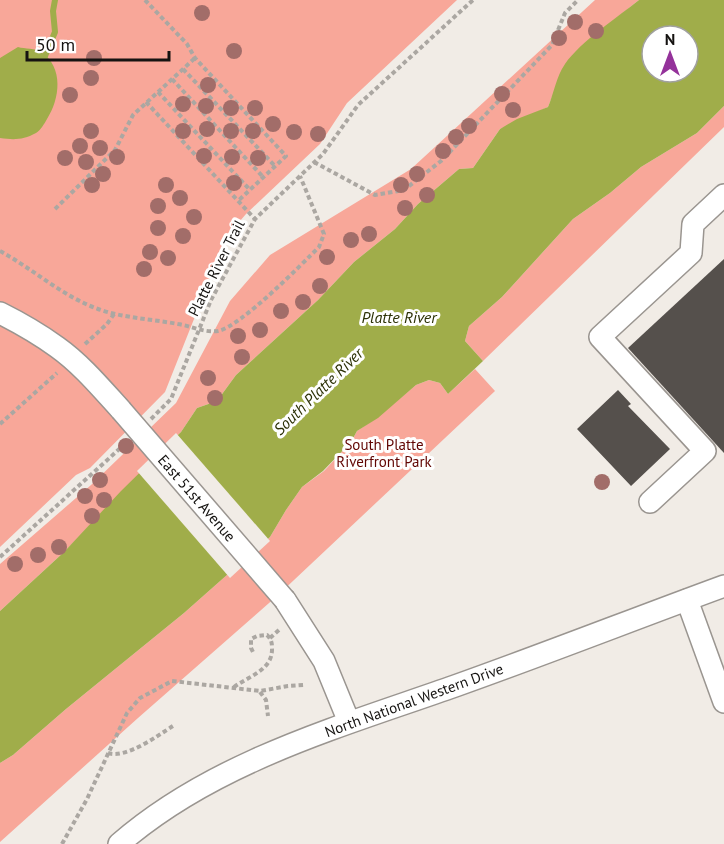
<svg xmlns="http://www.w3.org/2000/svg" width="724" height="844" viewBox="0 0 724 844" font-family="'PT Sans',sans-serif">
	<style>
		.green { fill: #f8a799 }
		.water { fill: #a0ad4a; fill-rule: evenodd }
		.pier { fill: #f1ece6 }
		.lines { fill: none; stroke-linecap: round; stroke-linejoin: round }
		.stream { stroke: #a0ad4a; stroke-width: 6 }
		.building { fill: #55504c }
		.minor-casing { stroke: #9a9590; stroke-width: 24 }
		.path { stroke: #aba7a2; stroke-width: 4; stroke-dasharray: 4.5 3; stroke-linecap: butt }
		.minor { stroke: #fff; stroke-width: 21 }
		.minor-bridge-casing { stroke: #9a9590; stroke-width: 24; stroke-linecap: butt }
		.minor-bridge { stroke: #fff; stroke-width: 21 }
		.tree { fill: #a26d69 }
		.labels { text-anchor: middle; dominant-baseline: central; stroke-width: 6; stroke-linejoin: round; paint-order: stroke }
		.street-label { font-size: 15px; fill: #151311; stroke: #fff }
		.park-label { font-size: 15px; fill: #610502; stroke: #fff }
		.water-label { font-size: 16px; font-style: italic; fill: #2c3106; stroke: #fff }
	</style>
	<rect width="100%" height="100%" fill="#f1ece6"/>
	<g class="green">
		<polygon points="0,0 457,0 347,103 320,144 246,214 227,236 165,392 90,468 76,475 0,547"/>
		<polygon points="595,0 639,0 589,40 552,97 548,107 500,129 473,168 459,169 418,204 395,229 354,262 318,300 236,375 217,401 197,408 181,432 64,552 0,611 0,564 91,485 176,403 230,301 270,255 411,169"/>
		<polygon points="724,106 724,127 483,361 465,341 469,326 502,297 573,219 610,193 641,167 697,133"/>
		<polygon points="475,369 495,391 277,596 138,718 0,842 0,763 13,755 66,709 184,613 270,537 286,510 302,487 324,471 351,442 357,431 378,417 416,385 429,380 440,383 448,394"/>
	</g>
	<g class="water">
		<path d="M639,0H724V106L697,133L641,167L610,193L573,219L502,297L469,326L465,341L483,361L448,394L440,383L429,380L416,385L378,418L357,431L351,442L323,471L302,487L286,510L270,537L184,613L66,709L13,755L0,763V611L64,552L121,491L181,432L197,408L217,401L236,375L318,300L354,262L395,229L418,204L459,169L473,168L500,129L517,119L548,107C554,93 556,77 565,64C580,42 618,17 639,0ZM652,36H688V72H652Z"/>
		<path d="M18,47C25,49 35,48 41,52C64,67 60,99 47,119C44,124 41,130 36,133C23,140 14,140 0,138V58Z"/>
	</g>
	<polygon class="pier" points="176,433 270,541 230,578 137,471"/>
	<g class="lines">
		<polyline class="stream" points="45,56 55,32 53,11 55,0"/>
	</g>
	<g class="building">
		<polygon points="724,259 724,453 628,348"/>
		<polygon points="618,390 631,404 628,406 670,449 631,486 577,429"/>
	</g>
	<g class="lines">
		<defs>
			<g id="minor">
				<path d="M0,313C20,323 39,334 57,347C81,364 101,388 121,410"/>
				<polyline points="650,502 705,451 600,337 691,253 693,224 724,195"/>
				<polyline points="285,600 324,661 349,722"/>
				<polyline points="687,600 724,702"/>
				<path d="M119,844C213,762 339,727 455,686C545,654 634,619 724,586"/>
			</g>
		</defs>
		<use href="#minor" class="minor-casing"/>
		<g class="path">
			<polyline points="145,0 187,44 195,58 286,156 238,201"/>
			<polyline points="183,69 275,166"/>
			<polyline points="172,79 263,177"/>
			<polyline points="158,92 250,190"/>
			<polyline points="146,102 255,219"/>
			<polyline points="314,162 375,195 404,190 441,161 552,45 565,13 578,0"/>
			<polyline points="55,209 115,150 133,115 195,58"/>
			<path d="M0,251C33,269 62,296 98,309C123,318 151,319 178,324C191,326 204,333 218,331C240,327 301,265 319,247L324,234L300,176"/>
			<polyline points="85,344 107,324 114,314"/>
			<polyline points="151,419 171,399 211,300 255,219 323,154 358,105 473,0"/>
			<polyline points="0,424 57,373"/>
			<polyline points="0,557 126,443"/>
			<polyline points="270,638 280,629"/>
			<path d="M234,687C249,676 273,670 272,648C272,642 271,639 267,635L257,636L251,639V648L254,654"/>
			<polyline points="260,692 266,700 268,716"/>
			<path d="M108,753C126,759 157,736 173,726"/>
			<polyline points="62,844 87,799 127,713 140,698 172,681 260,691 288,686 304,685"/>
		</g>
		<use href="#minor" class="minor"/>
		<defs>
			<polyline id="minor-bridge" points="121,410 285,600"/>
		</defs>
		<use href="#minor-bridge" class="minor-bridge-casing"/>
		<use href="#minor-bridge" class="minor-bridge"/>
	</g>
	<g class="tree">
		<circle cx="202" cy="13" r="8"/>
		<circle cx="575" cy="22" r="8"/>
		<circle cx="596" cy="31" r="8"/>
		<circle cx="559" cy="38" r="8"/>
		<circle cx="234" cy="51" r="8"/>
		<circle cx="94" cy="58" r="8"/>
		<circle cx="91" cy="78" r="8"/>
		<circle cx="208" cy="85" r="8"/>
		<circle cx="502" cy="94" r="8"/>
		<circle cx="70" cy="95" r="8"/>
		<circle cx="183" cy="104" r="8"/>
		<circle cx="206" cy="106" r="8"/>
		<circle cx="231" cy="108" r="8"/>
		<circle cx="255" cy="108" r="8"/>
		<circle cx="513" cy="110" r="8"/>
		<circle cx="273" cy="124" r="8"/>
		<circle cx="469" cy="126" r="8"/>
		<circle cx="207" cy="129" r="8"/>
		<circle cx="91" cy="131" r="8"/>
		<circle cx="183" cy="131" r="8"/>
		<circle cx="231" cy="131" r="8"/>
		<circle cx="253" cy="131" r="8"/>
		<circle cx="294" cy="132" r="8"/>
		<circle cx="318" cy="134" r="8"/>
		<circle cx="456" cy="137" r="8"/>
		<circle cx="80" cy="146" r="8"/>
		<circle cx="100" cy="148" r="8"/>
		<circle cx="443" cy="151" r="8"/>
		<circle cx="204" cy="156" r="8"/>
		<circle cx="117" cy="157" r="8"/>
		<circle cx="232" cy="157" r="8"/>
		<circle cx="65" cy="158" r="8"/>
		<circle cx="258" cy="158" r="8"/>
		<circle cx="86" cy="162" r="8"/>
		<circle cx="103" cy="174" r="8"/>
		<circle cx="417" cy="174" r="8"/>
		<circle cx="234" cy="183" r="8"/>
		<circle cx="92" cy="185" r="8"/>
		<circle cx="166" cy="185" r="8"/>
		<circle cx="401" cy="185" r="8"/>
		<circle cx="427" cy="195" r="8"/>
		<circle cx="180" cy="198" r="8"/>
		<circle cx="158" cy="206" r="8"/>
		<circle cx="405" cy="208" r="8"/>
		<circle cx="194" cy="217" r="8"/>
		<circle cx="158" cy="228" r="8"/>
		<circle cx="369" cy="234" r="8"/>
		<circle cx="183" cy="236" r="8"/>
		<circle cx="351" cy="240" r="8"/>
		<circle cx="150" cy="252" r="8"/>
		<circle cx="327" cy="257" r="8"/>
		<circle cx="168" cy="258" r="8"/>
		<circle cx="144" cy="269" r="8"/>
		<circle cx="320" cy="286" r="8"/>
		<circle cx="303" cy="302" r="8"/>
		<circle cx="281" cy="311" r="8"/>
		<circle cx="260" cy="330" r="8"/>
		<circle cx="238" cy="336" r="8"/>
		<circle cx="242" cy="357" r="8"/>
		<circle cx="208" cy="378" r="8"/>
		<circle cx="215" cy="398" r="8"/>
		<circle cx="126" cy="446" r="8"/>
		<circle cx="100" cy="480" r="8"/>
		<circle cx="602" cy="482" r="8"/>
		<circle cx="85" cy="496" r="8"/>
		<circle cx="104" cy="500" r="8"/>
		<circle cx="92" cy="516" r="8"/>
		<circle cx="59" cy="547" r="8"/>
		<circle cx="38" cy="555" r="8"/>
		<circle cx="15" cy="564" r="8"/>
	</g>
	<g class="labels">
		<g class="street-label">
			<text transform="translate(216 268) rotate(-63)">Platte River Trail</text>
			<text transform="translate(197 498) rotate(49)">East 51st Avenue</text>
			<text transform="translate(414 700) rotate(-20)">North National Western Drive</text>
		</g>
		<g class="park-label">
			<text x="384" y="444">South Platte<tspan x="384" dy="17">Riverfront Park</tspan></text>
		</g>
		<g class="water-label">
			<text x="399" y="317">Platte River</text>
			<text transform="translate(318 391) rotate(-44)">South Platte River</text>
		</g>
	</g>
	<g transform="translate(670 54)"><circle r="28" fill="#ffffff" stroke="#a1a1a0" stroke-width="1.5"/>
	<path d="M0-4.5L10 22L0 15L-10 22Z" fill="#94329a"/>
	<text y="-9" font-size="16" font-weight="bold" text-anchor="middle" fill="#151311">N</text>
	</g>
	<path d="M27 51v9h142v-9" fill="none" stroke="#151311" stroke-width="3"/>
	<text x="36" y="51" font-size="18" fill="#151311" stroke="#ffffff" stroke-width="4.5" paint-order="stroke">50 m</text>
</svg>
